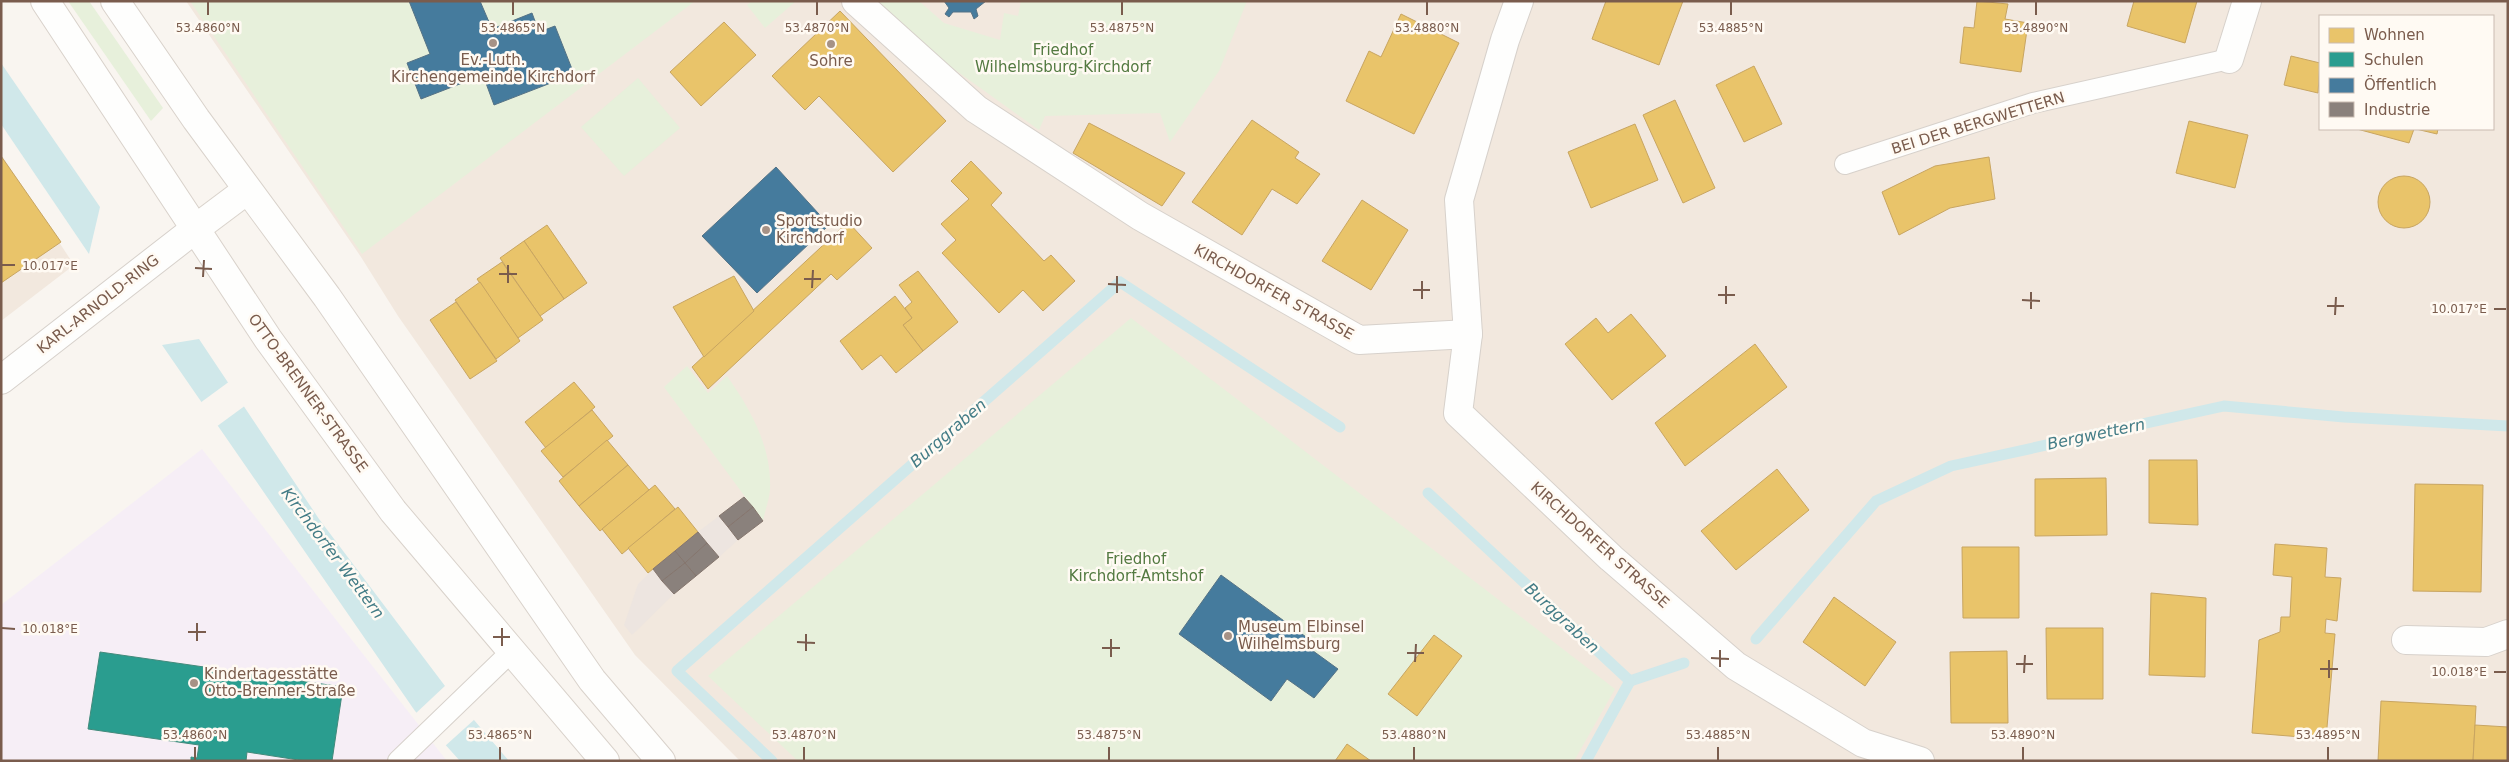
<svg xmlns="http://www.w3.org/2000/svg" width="2509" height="762" viewBox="0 0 2509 762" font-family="'DejaVu Sans',sans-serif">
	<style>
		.residential { fill: #f2e8de; fill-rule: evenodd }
		.industrial { fill: #ede5e0 }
		.education { fill: #f6eef6 }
		.green { fill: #e7f0db }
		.water { fill: #d0e8ea }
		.pier { fill: #f9f5f0 }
		.homes { fill: #e9c46a; stroke: #c8a561 }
		.schools { fill: #2a9d8f; stroke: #428a7b }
		.public { fill: #457b9d; stroke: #557285 }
		.industry { fill: #8a817c; stroke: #85766e }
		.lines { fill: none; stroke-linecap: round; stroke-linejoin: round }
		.stream { stroke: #d0e8ea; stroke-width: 11 }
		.service-casing { stroke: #d7d1cb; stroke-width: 22 }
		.minor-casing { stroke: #d7d1cb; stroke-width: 30 }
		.secondary-casing { stroke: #d9d2cb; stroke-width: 30 }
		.service { stroke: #fefefd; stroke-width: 20 }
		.minor { stroke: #fefefd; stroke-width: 28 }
		.secondary { stroke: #fefefd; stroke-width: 28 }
		.ticks { fill: none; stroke: #7a5c4d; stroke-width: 2 }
		.poi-dot { fill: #a69286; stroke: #fffaf3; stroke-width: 2 }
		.labels { text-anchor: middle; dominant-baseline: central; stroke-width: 5; stroke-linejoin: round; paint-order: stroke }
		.park-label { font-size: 15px; fill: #537a41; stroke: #fffaf3 }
		.poi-label { font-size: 15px; fill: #7a5c4d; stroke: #fffaf3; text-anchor: start }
		.street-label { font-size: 15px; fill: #7a5c4d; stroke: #fffaf3 }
		.water-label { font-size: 16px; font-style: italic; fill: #437c86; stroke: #fffaf3 }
		.ticks-label { font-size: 12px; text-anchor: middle; fill: #7a5c4d; stroke: #fffaf3; stroke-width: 5; stroke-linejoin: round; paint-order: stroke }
	</style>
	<rect width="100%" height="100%" fill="#f9f5f0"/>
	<g class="residential">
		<path d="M186,1H2508V761H740L635,655L398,316L361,257ZM2320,16H2493V129H2320Z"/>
		<polygon points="1,154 74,265 1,321"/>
	</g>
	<g class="industrial">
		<polygon points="719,516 738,540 719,557 698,532"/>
		<polygon points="653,569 674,594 632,635 624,625 638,584"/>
	</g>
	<polygon class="education" points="202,449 447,761 1,761 1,605"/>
	<g class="green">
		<polygon points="68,1 89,1 163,108 151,121"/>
		<polygon points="190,1 695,1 362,254"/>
		<polygon points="752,1 796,1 765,28 747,5"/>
		<polygon points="870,1 919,1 944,23 1000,40 1004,13 1018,16 1021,1 1247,1 1219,71 1170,142 1160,113 1045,116 1039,130 919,44"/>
		<polygon points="638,78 680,128 624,176 581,127"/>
		<polygon points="1131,318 1615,689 1574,761 798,761 708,676"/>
		<path d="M687,366L708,393L727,376C751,410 772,447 770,490C769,500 765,511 763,521L664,387Z"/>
	</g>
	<g class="water">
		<polygon points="1,63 100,207 89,254 1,124"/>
		<polygon points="199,339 319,519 445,686 509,761 460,761 415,711 162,345"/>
	</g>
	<g class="pier">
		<polygon points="230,381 246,405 216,427 200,403"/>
		<polygon points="447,684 475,719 444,747 415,714"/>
	</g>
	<g class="homes">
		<polygon points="1606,1 1683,1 1659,65 1592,39"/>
		<polygon points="1977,1 2008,4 2005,19 2028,23 2021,72 1960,63 1964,27 1974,28"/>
		<polygon points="2134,1 2197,1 2185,43 2127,26"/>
		<polygon points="840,11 946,121 893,172 819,96 805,110 772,76"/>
		<polygon points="1401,14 1459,43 1414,134 1346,101 1369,51 1381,57"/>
		<polygon points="724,22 756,55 701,106 670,72"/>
		<polygon points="2291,56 2320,63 2318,93 2284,85"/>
		<polygon points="1754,66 1782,124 1744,142 1716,85"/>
		<polygon points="1675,100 1715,188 1683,203 1643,115"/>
		<polygon points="1252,120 1299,152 1295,158 1320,174 1297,204 1272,189 1242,235 1192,202"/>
		<polygon points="2189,121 2248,135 2235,188 2176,173"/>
		<polygon points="1089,123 1185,173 1162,206 1073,153"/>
		<polygon points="1635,124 1658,180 1591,208 1568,152"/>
		<polygon points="2357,129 2414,129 2409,143"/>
		<polygon points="2416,129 2438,129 2437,134"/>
		<polygon points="1,156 61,242 1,283"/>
		<polygon points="1989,157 1995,199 1950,208 1899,235 1882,192 1935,166"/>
		<polygon points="971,161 1002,193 991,205 1044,261 1051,255 1075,281 1043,311 1023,290 999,313 942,253 956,240 941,224 969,199 951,181"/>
		<circle cx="2404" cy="202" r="26"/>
		<polygon points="1362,200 1408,230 1371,290 1322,261"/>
		<polygon points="848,222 872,248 837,280 831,274 708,389 692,367"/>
		<polygon points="547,225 587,283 564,299 524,241"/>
		<polygon points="524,241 564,299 540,316 500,258"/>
		<polygon points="502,262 543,320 518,338 477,279"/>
		<polygon points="918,271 958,322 923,351 903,325 912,318 905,308 912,302 899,285"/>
		<polygon points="734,276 754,311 704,357 673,307"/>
		<polygon points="480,282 520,341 496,359 455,300"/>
		<polygon points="895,296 912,318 903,325 923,351 896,373 881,355 862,370 840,341"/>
		<polygon points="456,302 497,361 470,379 430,320"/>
		<polygon points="1631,314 1666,356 1612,400 1565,344 1596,318 1608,333"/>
		<polygon points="1755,344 1787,387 1685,466 1655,423"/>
		<polygon points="574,382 595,407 546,448 525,422"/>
		<polygon points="592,410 613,436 563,477 541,451"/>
		<polygon points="607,440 628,465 579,506 559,481"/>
		<polygon points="2149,460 2197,460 2198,525 2149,523"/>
		<polygon points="628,465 649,490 600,531 579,506"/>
		<polygon points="1777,469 1809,510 1736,570 1701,531"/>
		<polygon points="2106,478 2107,535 2035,536 2035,479"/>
		<polygon points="2415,484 2483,485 2481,592 2413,591"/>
		<polygon points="655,485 675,509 622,554 602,529"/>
		<polygon points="678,507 698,532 648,573 628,548"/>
		<polygon points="2275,544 2327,548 2325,577 2341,578 2337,621 2326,619 2325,633 2335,634 2326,739 2252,733 2259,640 2280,632 2281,617 2290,617 2292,577 2273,575"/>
		<polygon points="1962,547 2019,547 2019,618 1963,618"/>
		<polygon points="2151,593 2206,598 2205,677 2149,675"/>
		<polygon points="1834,597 1896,642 1865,686 1803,642"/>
		<polygon points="2046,628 2103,628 2103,699 2047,699"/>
		<polygon points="1434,635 1462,656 1417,716 1388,694"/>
		<polygon points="2007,651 2008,723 1951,723 1950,652"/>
		<polygon points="2381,701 2476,706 2473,761 2378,761"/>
		<polygon points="2475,725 2508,727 2508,761 2473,761"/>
		<polygon points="1347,744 1371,761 1335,761"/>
	</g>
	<polygon class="schools" points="100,652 343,687 332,761 305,761 247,752 246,761 191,761 191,757 197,758 199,745 88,729"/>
	<g class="public">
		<polygon points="409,1 480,1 492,29 532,13 539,32 555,26 574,74 494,105 483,75 421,99 407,63 430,54"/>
		<polygon points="944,1 986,1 976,9 978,16 974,19 971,12 953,12 949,17 945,14 949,8"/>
		<polygon points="776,167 829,225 757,293 702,236"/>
		<polygon points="1221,575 1313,642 1309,648 1338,669 1314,698 1287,679 1271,701 1179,634"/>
	</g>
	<g class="industry">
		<polygon points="744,497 753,507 728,527 719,516"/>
		<polygon points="753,507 763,521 738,540 728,527"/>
		<polygon points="698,532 707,543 685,563 675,551"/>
		<polygon points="707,543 719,557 696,576 685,563"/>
		<polygon points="675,551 685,563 662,581 653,569"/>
		<polygon points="685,563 696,576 674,594 662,581"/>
	</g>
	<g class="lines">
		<g class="stream">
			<polyline points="1428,493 1630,681"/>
			<polyline points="1756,639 1876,501 1951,466 2224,406 2344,417 2508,426"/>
			<polyline points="1630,681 1684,663"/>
			<polyline points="772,761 677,671 1120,282 1340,427"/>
			<polyline points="1586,761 1630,681"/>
		</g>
		<defs>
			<g id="service">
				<polyline points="1845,164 2033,103 2229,59"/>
				<polyline points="398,761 511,652"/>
			</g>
			<g id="minor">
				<polyline points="856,1 976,109 1140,216 1359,340 1468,334"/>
				<polyline points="1519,1 1505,40 1459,200 1468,334 1458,413 1611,558 1736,666 1863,743 1920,761"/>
				<polyline points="2229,59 2247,1"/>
				<polyline points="1,380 195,229"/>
				<polyline points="2406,640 2486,642 2508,634"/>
			</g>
			<g id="secondary">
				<polyline points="45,1 268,339 393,511 605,761"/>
				<polyline points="115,1 196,119 327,297 592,680 661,761"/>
				<polyline points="195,229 247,190"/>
			</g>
		</defs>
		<use href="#service" class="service-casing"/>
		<use href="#minor" class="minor-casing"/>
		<use href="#secondary" class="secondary-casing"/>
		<use href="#service" class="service"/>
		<use href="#minor" class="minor"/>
		<use href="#secondary" class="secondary"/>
	</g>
	<path class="ticks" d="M208,15V2M513,15V2M817,15V2M1122,15V2M1427,15V2M1731,15V2M2036,15V2M2,265H15M195,268L212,269M499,274H517M203,277L204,260M804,279H821M508,283V265M1108,284L1126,285M812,288L813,270M1413,290H1430M1117,293V276M1718,295H1735M1422,299V281M2022,300L2040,301M1726,304V286M2327,306H2344M2031,309V292M2494,309H2506M2335,315L2336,297M2,628L15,629M188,632H206M493,637H510M197,641V623M797,642L815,643M502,646V628M1102,648H1120M806,651V634M1407,653H1424M1111,657V639M1711,658L1729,659M1415,662L1416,644M2016,664H2033M1720,667V650M2320,669H2338M2494,672H2506M2024,673L2025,655M2329,678V660M195,760V747M500,760V747M804,760V747M1109,760V747M1414,760V747M1718,760V747M2023,760V747M2328,760V747"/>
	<g class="poi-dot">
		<circle cx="493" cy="43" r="5"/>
		<circle cx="831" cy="44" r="5"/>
		<circle cx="766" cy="230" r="5"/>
		<circle cx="1228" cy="636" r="5"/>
		<circle cx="194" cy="683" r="5"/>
	</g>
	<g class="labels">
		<g class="park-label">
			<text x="1063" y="50">Friedhof<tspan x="1063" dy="17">Wilhelmsburg-Kirchdorf</tspan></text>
			<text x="1136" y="559">Friedhof<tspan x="1136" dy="17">Kirchdorf-Amtshof</tspan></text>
		</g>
		<g class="poi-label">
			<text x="493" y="60" text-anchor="middle">Ev.-Luth.<tspan x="493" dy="17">Kirchengemeinde Kirchdorf</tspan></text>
			<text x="831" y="61" text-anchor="middle">Sohre</text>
			<text x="776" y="221">Sportstudio<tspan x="776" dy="17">Kirchdorf</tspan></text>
			<text x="1238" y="627">Museum Elbinsel<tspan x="1238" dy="17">Wilhelmsburg</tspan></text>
			<text x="204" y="674">Kindertagesstätte<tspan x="204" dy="17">Otto-Brenner-Straße</tspan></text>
		</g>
		<g class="street-label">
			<text transform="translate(1978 123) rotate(-17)">BEI DER BERGWETTERN</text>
			<text transform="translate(1274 292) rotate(29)">KIRCHDORFER STRASSE</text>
			<text transform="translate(98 304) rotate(-38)">KARL-ARNOLD-RING</text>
			<text transform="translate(308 393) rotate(54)">OTTO-BRENNER-STRASSE</text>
			<text transform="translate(1600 545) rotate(42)">KIRCHDORFER STRASSE</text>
		</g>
		<g class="water-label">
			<text transform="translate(948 433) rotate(-41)">Burggraben</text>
			<text transform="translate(2096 434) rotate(-12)">Bergwettern</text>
			<text transform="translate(333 553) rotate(53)">Kirchdorfer Wettern</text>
			<text transform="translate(1562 618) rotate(43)">Burggraben</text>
		</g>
	</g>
	<g class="ticks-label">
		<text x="208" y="32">53.4860°N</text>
		<text x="513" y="32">53.4865°N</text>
		<text x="817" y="32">53.4870°N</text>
		<text x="1122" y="32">53.4875°N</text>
		<text x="1427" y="32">53.4880°N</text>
		<text x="1731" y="32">53.4885°N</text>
		<text x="2036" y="32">53.4890°N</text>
		<text x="50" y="270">10.017°E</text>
		<text x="2459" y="313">10.017°E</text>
		<text x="50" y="633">10.018°E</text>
		<text x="2459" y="676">10.018°E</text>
		<text x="195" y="739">53.4860°N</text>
		<text x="500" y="739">53.4865°N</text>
		<text x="804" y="739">53.4870°N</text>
		<text x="1109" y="739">53.4875°N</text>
		<text x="1414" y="739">53.4880°N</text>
		<text x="1718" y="739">53.4885°N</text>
		<text x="2023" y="739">53.4890°N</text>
		<text x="2328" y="739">53.4895°N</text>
	</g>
	<rect width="2509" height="762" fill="none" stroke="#7a5c4d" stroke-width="5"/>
	<rect x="2319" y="15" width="175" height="115" fill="#fffaf3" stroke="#cabbb1"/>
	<rect x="2329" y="28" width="25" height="15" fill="#e9c46a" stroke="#cabbb1"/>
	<text x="2364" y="40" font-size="15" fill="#7a5c4d">Wohnen</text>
	<rect x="2329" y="52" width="25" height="15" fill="#2a9d8f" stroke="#cabbb1"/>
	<text x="2364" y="65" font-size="15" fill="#7a5c4d">Schulen</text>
	<rect x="2329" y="78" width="25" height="15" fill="#457b9d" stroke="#cabbb1"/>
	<text x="2364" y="90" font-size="15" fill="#7a5c4d">Öffentlich</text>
	<rect x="2329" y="102" width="25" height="15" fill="#8a817c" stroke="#cabbb1"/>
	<text x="2364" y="115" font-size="15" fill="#7a5c4d">Industrie</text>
</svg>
